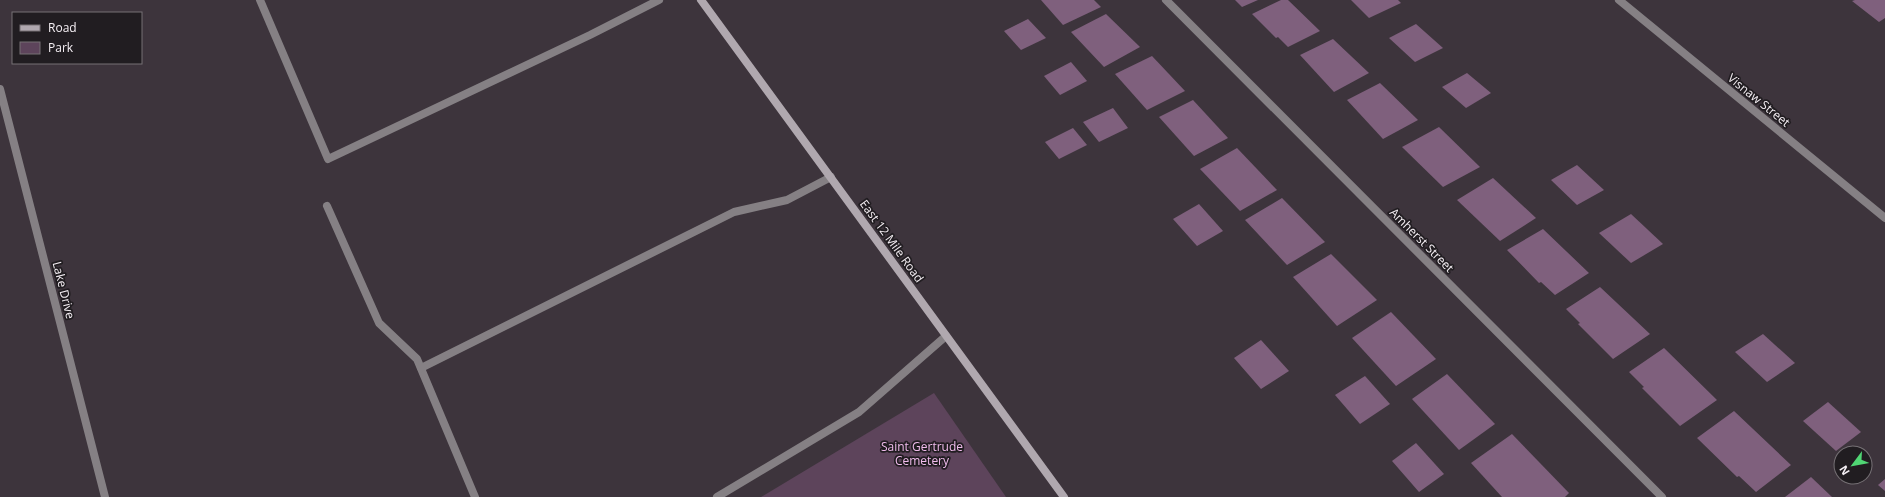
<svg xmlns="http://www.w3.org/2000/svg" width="1885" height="497" viewBox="0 0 1885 497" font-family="'Open Sans',sans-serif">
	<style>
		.green { fill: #5d445b }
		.building { fill: #7f607d }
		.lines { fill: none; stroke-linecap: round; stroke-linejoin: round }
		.lane { stroke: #858084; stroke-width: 8 }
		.street { stroke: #858084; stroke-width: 8 }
		.secondary { stroke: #b0a8af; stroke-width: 8 }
		.labels { text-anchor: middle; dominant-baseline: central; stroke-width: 3.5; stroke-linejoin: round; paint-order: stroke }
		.street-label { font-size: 12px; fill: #f5eff4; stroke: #211d21 }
		.park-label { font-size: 12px; fill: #f1bced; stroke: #211d21 }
	</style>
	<rect width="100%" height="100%" fill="#3d343c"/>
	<polygon class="green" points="934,393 1006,497 761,497"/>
	<g class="building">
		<polygon points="1041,0 1094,0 1101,7 1063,25"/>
		<polygon points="1235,0 1258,0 1242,7"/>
		<polygon points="1281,0 1288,0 1320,31 1288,47 1278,37 1276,38 1252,14"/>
		<polygon points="1351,0 1398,0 1401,3 1369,18"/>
		<polygon points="1855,0 1885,0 1885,18 1879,22 1852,1"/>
		<polygon points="1106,14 1140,47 1104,67 1071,32"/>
		<polygon points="1028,19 1046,38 1021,50 1004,31"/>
		<polygon points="1416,24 1443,48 1415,62 1389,38"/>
		<polygon points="1333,39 1369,73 1334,92 1300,55"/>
		<polygon points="1152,56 1185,91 1147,110 1115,74"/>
		<polygon points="1071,62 1087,81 1060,95 1044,76"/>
		<polygon points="1467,73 1491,93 1466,108 1442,87"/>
		<polygon points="1380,83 1418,120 1383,139 1347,100"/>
		<polygon points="1193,100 1228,138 1194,156 1159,117"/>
		<polygon points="1113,108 1128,128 1099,142 1083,122"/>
		<polygon points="1439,127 1480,167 1443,187 1402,147"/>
		<polygon points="1073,128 1087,145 1059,159 1045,142"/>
		<polygon points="1237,148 1277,190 1240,211 1200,169"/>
		<polygon points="1577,165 1604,190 1577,205 1551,180"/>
		<polygon points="1493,178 1536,218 1500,241 1457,200"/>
		<polygon points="1282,198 1325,242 1287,265 1245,220"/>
		<polygon points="1199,204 1223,231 1197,246 1173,219"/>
		<polygon points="1631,214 1663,244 1631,263 1599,233"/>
		<polygon points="1543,229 1589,273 1555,295 1541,282 1539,283 1507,250"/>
		<polygon points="1331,254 1377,300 1337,326 1293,277"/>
		<polygon points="1600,287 1650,334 1613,359 1578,324 1580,323 1566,309"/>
		<polygon points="1391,312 1436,359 1396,386 1352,338"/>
		<polygon points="1763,334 1795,363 1767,382 1735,352"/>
		<polygon points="1261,340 1289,371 1261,389 1234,358"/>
		<polygon points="1664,348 1717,400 1680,426 1642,388 1644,387 1629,372"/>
		<polygon points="1447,374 1495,424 1459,450 1412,399"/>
		<polygon points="1365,376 1390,404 1360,424 1335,395"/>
		<polygon points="1828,402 1861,432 1836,451 1803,421"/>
		<polygon points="1734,411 1791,465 1756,492 1739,476 1737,477 1697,438"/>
		<polygon points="1512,434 1569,493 1565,497 1502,497 1471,463"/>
		<polygon points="1416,443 1444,474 1419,492 1392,461"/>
		<polygon points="1811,477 1832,497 1785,497"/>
		<polygon points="1885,479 1885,491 1878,485"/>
	</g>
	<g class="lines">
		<g class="lane">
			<polyline points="260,0 328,159 590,35 659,0"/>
			<polyline points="327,206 379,323 417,359 475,497"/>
			<polyline points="421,368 734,212 787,200 831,177"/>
			<polyline points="717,497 859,412 946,336"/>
		</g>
		<g class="street">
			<polyline points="1166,0 1662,497"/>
			<polyline points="1619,0 1885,218"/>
			<polyline points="0,89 105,497"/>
		</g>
		<polyline class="secondary" points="701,0 1064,497"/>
	</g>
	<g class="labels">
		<g class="street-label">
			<text transform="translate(1759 100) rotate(39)">Visnaw Street</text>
			<text transform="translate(1422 240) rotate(45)">Amherst Street</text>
			<text transform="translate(892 241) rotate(54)">East 12 Mile Road</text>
			<text transform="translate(64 290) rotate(76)">Lake Drive</text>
		</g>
		<g class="park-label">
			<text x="922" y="446">Saint Gertrude<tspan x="922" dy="14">Cemetery</tspan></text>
		</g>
	</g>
	<rect x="12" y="12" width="130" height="52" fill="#211d21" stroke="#767175"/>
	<rect x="20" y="25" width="20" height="6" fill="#b0a8af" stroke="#767175"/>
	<text x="48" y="32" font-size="12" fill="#f5eff4">Road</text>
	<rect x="20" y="42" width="20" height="12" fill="#5d445b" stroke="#767175"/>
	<text x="48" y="52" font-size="12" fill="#f5eff4">Park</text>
	<g transform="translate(1853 465) rotate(238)"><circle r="19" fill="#211d21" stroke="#767175"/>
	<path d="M0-3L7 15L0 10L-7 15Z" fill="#50d674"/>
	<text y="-6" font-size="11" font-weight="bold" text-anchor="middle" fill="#f5eff4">N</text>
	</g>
</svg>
